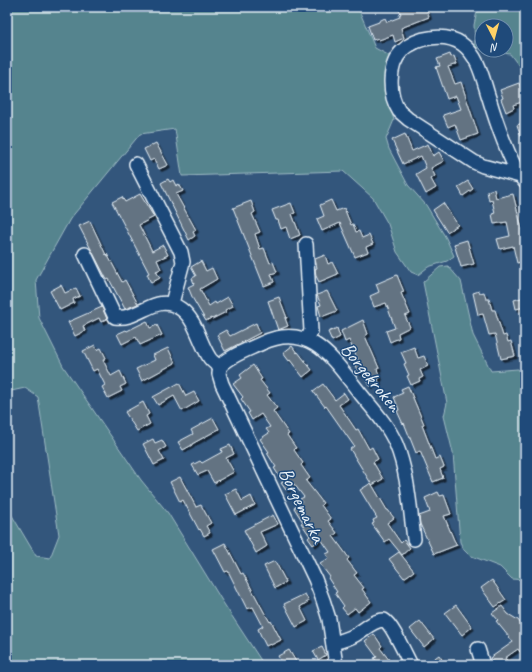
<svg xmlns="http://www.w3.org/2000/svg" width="532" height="672" viewBox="0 0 532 672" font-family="Caveat,sans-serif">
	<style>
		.green { fill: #54848e; stroke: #9ebac3 }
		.building { fill: #637382; stroke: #e8f1f8; filter: url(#shadow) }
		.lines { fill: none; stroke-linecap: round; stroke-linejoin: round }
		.minor-casing { stroke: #e8f1f8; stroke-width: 16 }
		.minor { stroke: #1f4a7a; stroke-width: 13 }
		.labels { text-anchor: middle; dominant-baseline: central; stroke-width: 3; stroke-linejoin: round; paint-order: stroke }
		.street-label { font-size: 20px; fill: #e8f1f8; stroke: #1f4a7a }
	</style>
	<defs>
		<filter id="shadow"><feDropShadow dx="2.5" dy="2.5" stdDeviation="0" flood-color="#0009"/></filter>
	</defs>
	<rect width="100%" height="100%" fill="#33567c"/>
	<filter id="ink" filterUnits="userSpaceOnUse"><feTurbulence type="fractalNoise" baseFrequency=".025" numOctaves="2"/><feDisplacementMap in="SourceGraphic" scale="8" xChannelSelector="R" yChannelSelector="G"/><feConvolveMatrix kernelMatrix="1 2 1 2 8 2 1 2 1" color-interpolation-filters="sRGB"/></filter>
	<g filter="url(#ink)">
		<g class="green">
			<polygon points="7,7 363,7 359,10 375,48 390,56 386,72 389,103 394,120 386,139 389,149 408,185 426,205 446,238 454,256 447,261 428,267 418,275 411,272 397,252 388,224 373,198 343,171 182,176 175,129 140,134 70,219 36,280 39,318 63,366 141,480 168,513 224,604 264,665 7,665 7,507 36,556 50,558 59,535 38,397 25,388 7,392"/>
			<polygon points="478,7 525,7 525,74 510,54 482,50 506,50 506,26 482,26 482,50 475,46 474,25"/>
			<polygon points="448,266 461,281 473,335 491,371 518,369 522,375 525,397 525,580 512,579 500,567 469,555 464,550 460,542 453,453 444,416 447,403 423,282 440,267"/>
		</g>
		<g class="building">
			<polygon points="405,7 426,7 429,17 401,28 404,38 395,42 393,35 379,40 378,38 373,40 368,26 379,22 379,21 385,18 387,22 400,17 399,15 401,14 399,9"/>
			<polygon points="450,54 451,57 454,56 457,64 448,67 455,84 461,82 478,134 461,140 455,124 448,127 443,115 461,109 456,96 447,99 436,67 440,66 437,59"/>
			<polygon points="519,83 525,101 513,105 514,108 506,112 501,99 503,98 500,90"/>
			<polygon points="525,122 525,143 524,144 517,125"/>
			<polygon points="405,134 412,151 428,144 433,156 439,152 444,161 431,168 435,176 431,179 436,188 426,194 416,174 426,168 421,156 403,164 392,140"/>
			<polygon points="156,143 168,165 159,169 154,159 150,161 144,149"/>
			<polygon points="168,179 170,182 173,180 176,186 179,184 183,191 176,194 196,230 193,232 195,236 189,240 161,183"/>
			<polygon points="468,181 473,189 463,196 458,187"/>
			<polygon points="494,189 496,198 513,194 525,241 525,261 517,263 513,246 500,249 497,239 510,236 507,222 494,224 492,214 495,213 492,200 489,201 487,191"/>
			<polygon points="140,194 154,217 139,225 152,251 163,245 168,255 157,260 161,269 156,271 160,278 151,283 147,274 149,273 112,202 122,197 125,202"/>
			<polygon points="331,200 336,211 344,208 351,225 353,224 356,232 359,231 362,238 369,235 373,244 366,247 368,252 355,257 340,223 322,231 317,219 324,216 320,205"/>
			<polygon points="251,201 255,212 252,214 260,232 255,234 260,249 264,248 270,263 273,262 277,272 271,274 274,282 264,286 233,208"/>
			<polygon points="291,203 295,213 292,214 300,235 290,239 286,227 281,229 278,220 276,220 272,210"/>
			<polygon points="443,203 458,225 447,232 433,210"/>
			<polygon points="90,221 106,255 107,254 122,282 125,280 138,304 125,309 109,279 107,280 79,226"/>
			<polygon points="467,240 474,264 461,267 454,244"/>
			<polygon points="325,255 328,264 332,262 338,274 319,282 316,276 315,269 317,268 315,259"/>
			<polygon points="201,261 206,271 212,268 217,279 200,289 209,306 215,302 216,304 228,297 233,306 225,310 226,312 212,319 211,318 206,321 193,299 188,287 194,284 192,278 196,276 191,267"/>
			<polygon points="397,275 404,292 401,293 410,314 405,316 410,327 398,333 399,338 390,342 386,331 395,328 386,303 374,307 370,296 379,292 376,284"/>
			<polygon points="61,285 65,293 76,288 80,296 73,299 74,303 60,310 50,291"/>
			<polygon points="327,291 337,311 321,317 318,306 321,305 317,295"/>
			<polygon points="479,291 480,293 484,292 486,299 489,299 492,310 495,310 503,336 506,335 508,342 511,341 515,356 501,359 495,334 489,335 483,314 478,315 473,293"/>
			<polygon points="279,297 287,318 285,318 288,326 278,330 268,301"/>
			<polygon points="525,297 525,307 516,309 514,300"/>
			<polygon points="102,307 107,319 101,322 99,318 83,326 85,331 75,336 68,322"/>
			<polygon points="363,320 368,334 365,336 379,368 377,369 380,378 378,379 379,383 370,386 363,371 358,373 354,362 358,360 349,340 345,342 341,331"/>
			<polygon points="147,321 150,328 157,325 162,335 140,345 136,337 122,344 117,334 126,330 127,331"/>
			<polygon points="256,323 260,333 225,351 217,335 226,330 230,336"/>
			<polygon points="337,328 340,337 332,341 328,332"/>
			<polygon points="95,345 97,350 101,348 106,358 103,360 111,376 120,371 126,384 120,387 122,391 108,398 102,387 105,385 97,369 93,371 83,351"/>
			<polygon points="292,346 297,353 298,352 312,370 303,377 290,360 289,361 283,353"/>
			<polygon points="414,347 418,358 424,356 428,366 420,370 423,377 419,379 420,381 411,385 407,376 409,375 404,364 406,363 401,352"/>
			<polygon points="168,348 175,363 142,381 136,369 155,360 153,355"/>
			<polygon points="253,365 262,379 260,380 270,393 267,395 277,408 273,411 289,434 287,435 296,448 294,450 303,463 301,465 310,478 306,481 323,503 321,505 331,519 328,521 337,533 333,536 349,558 347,560 357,573 354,575 364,588 362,589 371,602 358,612 355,608 347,614 342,608 344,606 335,593 337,592 328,578 330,577 320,564 329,558 326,554 330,552 321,539 313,545 308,538 310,536 301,523 303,522 294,508 302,502 300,499 304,497 294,484 286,490 281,483 283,482 274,468 276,467 267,453 269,452 260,439 269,433 266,429 270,427 261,414 252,420 248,413 250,412 241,399 243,397 233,384 242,378 240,375"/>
			<polygon points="179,383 186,396 194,392 199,401 182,411 174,396 158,405 153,397"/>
			<polygon points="323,384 335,400 344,393 348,399 339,405 356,430 358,429 369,449 372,447 378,459 373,462 383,479 372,485 350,449 354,446 326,406 325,407 313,391"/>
			<polygon points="408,386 424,424 422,425 435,459 440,457 444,467 440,469 443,478 433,482 420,451 416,453 404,423 403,424 397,411 399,410 394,397 403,393 401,389"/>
			<polygon points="143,402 149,414 146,416 150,424 137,431 125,412"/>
			<polygon points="213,418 219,429 192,444 192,445 183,450 178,442 193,434 191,430"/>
			<polygon points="153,439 155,443 162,440 166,447 159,451 164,460 154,465 143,444"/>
			<polygon points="230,445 234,454 226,458 234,472 214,483 207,471 198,475 192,465 200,461 202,463 222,452 221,449"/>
			<polygon points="180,477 196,507 201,505 211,523 206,526 210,533 204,536 200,529 199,530 183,500 180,502 170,482"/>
			<polygon points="371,483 387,510 388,510 394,518 387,523 401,543 404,540 410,548 402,555 389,539 385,542 372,524 374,523 373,520 377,518 360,490"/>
			<polygon points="236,489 242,501 251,496 255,505 236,515 225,494"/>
			<polygon points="438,492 440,496 444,495 451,514 444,516 454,540 457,545 434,554 420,524 419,516 430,512 425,498"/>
			<polygon points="273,515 278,524 260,532 267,546 256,553 244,530"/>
			<polygon points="225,543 241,574 243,573 264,612 270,622 271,621 281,640 271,645 270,644 266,646 261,636 258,629 263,626 253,607 247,609 228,571 225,572 213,549"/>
			<polygon points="399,552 414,571 404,578 389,559"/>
			<polygon points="275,561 286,582 275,588 264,566"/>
			<polygon points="492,580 506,600 495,607 481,588"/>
			<polygon points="305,594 309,601 300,607 307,621 296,627 284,604"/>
			<polygon points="456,605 472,627 462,635 445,613"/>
			<polygon points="502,606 508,614 518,620 525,629 521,632 525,637 525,649 520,652 518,649 505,658 510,665 495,665 490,658 513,642 496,621 498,620 492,613"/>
			<polygon points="420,621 434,639 424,647 410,629"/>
			<polygon points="374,634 382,646 380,648 393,665 379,665 374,658 377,657 365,641"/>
			<polygon points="322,647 326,655 318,660 313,651"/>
			<polygon points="289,650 298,665 283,665 278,656"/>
			<polygon points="439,655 446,665 425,665"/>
		</g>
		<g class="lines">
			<defs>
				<g id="minor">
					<polyline points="136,164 181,252 183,262 172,303"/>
					<path d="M520,176L483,166L474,162L408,119C405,116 402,114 399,111C388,94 388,65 402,51C417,36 446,33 462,44C479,56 483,80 489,98C495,118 511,167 525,182"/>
					<polyline points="306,244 311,331 307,340"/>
					<path d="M85,254L115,317C140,321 156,291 181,309C196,320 199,341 209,357C211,361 216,364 220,367"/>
					<path d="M220,367C228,356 250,349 262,343C310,321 333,359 359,392C372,408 388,425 396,444C408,473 410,508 414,539"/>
					<polyline points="220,367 219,374 222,384 315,579 323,600 329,619 336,665"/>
					<path d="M333,643C341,641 348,639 355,635C364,630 373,620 384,620C392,624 406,656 411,665"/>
					<polyline points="478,649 483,665"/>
				</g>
			</defs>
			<use href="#minor" class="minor-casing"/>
			<use href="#minor" class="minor"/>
		</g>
	</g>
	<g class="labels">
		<g class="street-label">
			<text transform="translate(371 377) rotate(51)">Borgekroken</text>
			<text transform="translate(302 505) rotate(64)">Borgemarka</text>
		</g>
	</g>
	<rect width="532" height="672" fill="none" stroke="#1f4a7a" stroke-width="24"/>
	<rect x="12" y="12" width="508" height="648" fill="none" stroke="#e8f1f8" stroke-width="1.5" filter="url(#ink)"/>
	<g transform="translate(494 38) rotate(174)"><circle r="19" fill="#1f4a7a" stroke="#6f8dac"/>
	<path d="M0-3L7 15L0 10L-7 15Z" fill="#ffd166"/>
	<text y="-6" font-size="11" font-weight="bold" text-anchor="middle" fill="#e8f1f8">N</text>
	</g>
</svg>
